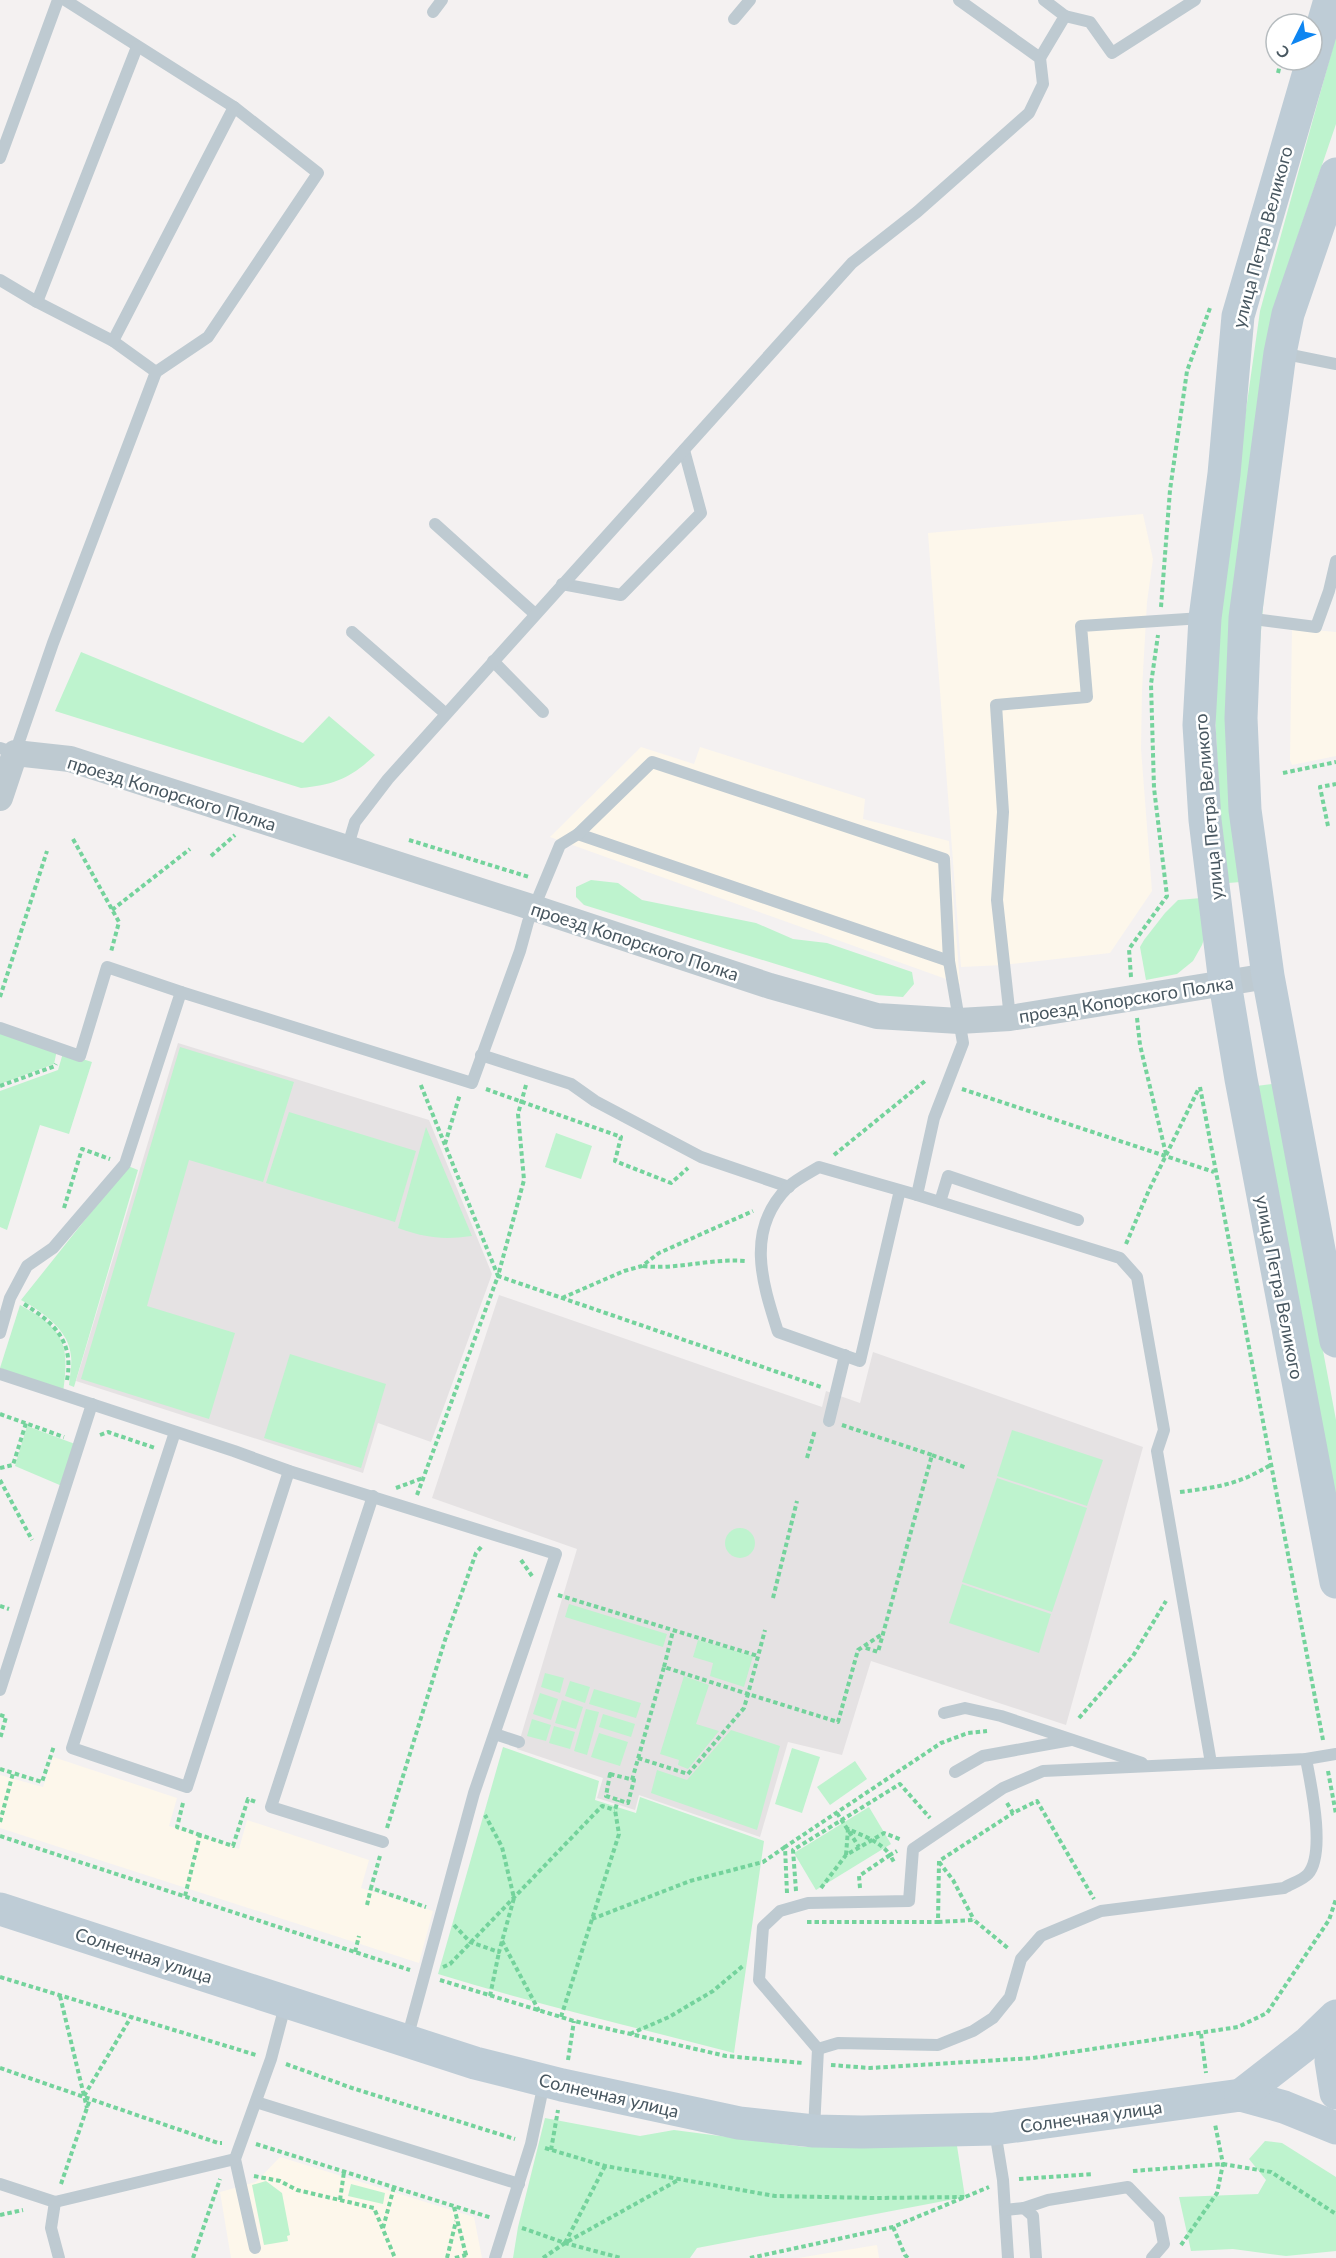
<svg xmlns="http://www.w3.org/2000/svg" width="1336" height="2258" viewBox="0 0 1336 2258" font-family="Lato,sans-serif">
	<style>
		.commercial { fill: #fdf7eb }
		.education { fill: #e5e2e3 }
		.green { fill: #bef3ce }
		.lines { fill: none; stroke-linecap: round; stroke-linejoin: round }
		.path { stroke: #74d39c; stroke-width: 4; stroke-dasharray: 4.5 3; stroke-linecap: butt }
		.lane { stroke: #becad1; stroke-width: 12 }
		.street { stroke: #becad1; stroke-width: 26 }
		.secondary { stroke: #beccd6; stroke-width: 33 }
		.labels { text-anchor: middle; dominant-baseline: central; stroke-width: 5; stroke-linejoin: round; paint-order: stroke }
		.street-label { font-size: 18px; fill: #485760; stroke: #fff }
	</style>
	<rect width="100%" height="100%" fill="#f4f1f1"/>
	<g class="commercial">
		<polygon points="1143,514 1153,559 1147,602 1142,690 1141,749 1152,891 1110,953 1003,965 961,967 928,533"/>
		<polygon points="1292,628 1336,632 1336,756 1292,765 1290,760"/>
		<polygon points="641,747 694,764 700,747 865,799 863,819 949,841 960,984 550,837"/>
		<polygon points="53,1757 177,1798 169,1826 239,1849 247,1820 369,1860 361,1888 433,1911 419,1963 0,1828 0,1775 43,1787"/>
		<polygon points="280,2157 474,2217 482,2258 231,2258 220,2192 256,2182"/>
		<polygon points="877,2245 879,2258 798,2258"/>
	</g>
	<g class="education">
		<polygon points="178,1043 429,1120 492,1274 431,1442 378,1423 363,1473 76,1381"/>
		<polygon points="499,1295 822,1407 826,1391 860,1403 873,1352 1143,1447 1066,1725 871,1661 842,1755 788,1742 760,1837 639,1795 635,1810 597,1798 603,1778 517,1749 577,1549 432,1498"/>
	</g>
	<g class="green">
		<polygon points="1336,36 1336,124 1291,256 1241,882 1228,883 1221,829 1215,715 1220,594 1260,311"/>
		<path d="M81,652L303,743L329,716L375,755C351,778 334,785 301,788L55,711Z"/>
		<polygon points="591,880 618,883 642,900 756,923 793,939 827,943 912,972 914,984 903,997 876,995 584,905 576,897 576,887"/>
		<polygon points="1201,898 1205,936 1202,945 1193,961 1177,974 1146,980 1140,947 1144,940 1165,913 1178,900"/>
		<polygon points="0,1032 57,1050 54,1064 0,1084"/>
		<polygon points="180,1047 294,1082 263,1182 189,1160 147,1306 235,1333 209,1419 81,1379"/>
		<polygon points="63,1053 92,1062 69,1134 40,1125 7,1230 0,1227 0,1091 58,1070"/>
		<polygon points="1273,1084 1336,1420 1336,1500 1256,1086"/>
		<polygon points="289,1112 416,1151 395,1222 266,1183"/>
		<path d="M426,1127L472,1236C442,1240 427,1238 398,1228Z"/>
		<polygon points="556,1133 592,1146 581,1179 545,1167"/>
		<path d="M128,1166L138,1170L74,1387L69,1385C70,1375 72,1365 71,1356C69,1330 42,1311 21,1300Z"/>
		<path d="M20,1305C64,1329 70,1344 63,1392L0,1368Z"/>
		<polygon points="290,1354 386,1384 361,1468 264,1438"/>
		<polygon points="27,1426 75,1444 62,1486 15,1466"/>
		<polygon points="1012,1430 1103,1460 1087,1506 997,1476"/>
		<polygon points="997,1478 1087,1508 1052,1612 962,1582"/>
		<circle cx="740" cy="1543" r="15"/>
		<polygon points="962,1584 1051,1614 1039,1653 949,1623"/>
		<polygon points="569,1604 667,1634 663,1647 565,1617"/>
		<polygon points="698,1640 753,1656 744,1687 710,1676 713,1663 693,1657"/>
		<polygon points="545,1673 564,1678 560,1693 541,1687"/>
		<polygon points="684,1676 709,1685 696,1724 719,1731 688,1769 678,1765 679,1760 660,1754"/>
		<polygon points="570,1681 590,1687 585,1703 565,1696"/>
		<polygon points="594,1689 641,1703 636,1718 589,1704"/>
		<polygon points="540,1693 558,1699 551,1720 533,1714"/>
		<polygon points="562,1700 583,1707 576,1729 555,1723"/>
		<polygon points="586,1709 599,1712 587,1755 574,1751"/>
		<polygon points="603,1714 635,1724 631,1737 599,1727"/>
		<polygon points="532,1719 551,1725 546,1741 527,1736"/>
		<polygon points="554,1726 575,1732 570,1749 549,1743"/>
		<polygon points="731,1730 780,1746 757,1830 651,1793 657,1770 687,1780"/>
		<polygon points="599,1733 628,1742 620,1766 591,1757"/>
		<path d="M503,1747L599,1781L595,1800L636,1813L640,1797L764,1841L734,2053C635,2027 535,2004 438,1974Z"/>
		<polygon points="792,1748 820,1757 802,1813 775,1804"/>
		<polygon points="855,1761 867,1779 830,1805 817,1787"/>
		<polygon points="869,1807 891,1844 816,1890 794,1853"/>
		<polygon points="545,2118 640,2136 674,2130 805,2147 957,2146 965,2197 697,2248 690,2258 513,2258 518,2227"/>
		<polygon points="1265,2141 1282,2143 1336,2177 1336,2251 1286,2256 1233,2249 1191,2251 1179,2197 1258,2194 1266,2180 1249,2159"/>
		<polygon points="266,2181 282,2193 290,2235 287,2236 288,2241 264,2245 252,2185"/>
		<polygon points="351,2184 385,2193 383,2204 348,2196"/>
	</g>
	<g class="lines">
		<g class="path">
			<polyline points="1278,73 1281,60"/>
			<polyline points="1161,607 1170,490 1187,371 1210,308"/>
			<polyline points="1283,773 1336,762"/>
			<polyline points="1328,826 1320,787 1336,784"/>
			<polyline points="73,839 119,922 111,952"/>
			<polyline points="409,840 529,877"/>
			<polyline points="211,856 235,835"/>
			<polyline points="112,910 190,849"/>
			<polyline points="1131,977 1129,949 1167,896 1154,788 1151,684 1158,635"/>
			<polyline points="0,997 47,851"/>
			<polyline points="1137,1018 1140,1045 1166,1154"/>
			<polyline points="526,1085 518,1114 524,1180 498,1276 821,1387"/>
			<polyline points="0,1086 55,1066 56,1064"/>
			<polyline points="1200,1087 1323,1740"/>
			<polyline points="486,1089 621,1137 615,1161 671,1183 688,1168"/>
			<polyline points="962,1089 1214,1172"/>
			<polyline points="445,1144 460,1094"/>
			<polyline points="834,1155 925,1081"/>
			<polyline points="64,1208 82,1149 110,1159"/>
			<polyline points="1126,1244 1149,1190 1199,1088"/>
			<path d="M643,1266C677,1270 711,1258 746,1261"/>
			<polyline points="562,1298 624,1271 642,1266 659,1253 753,1211"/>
			<path d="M24,1304C55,1323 74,1342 67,1380"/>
			<polyline points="0,1414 64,1437"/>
			<polyline points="842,1425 932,1455 878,1652 863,1647"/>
			<polyline points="100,1435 108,1432 155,1448"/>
			<polyline points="932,1455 967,1468"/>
			<polyline points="807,1458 815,1430"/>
			<polyline points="0,1468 13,1465 26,1423"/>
			<polyline points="0,1480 32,1540"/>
			<polyline points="396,1488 423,1478"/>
			<path d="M1180,1492C1218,1487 1238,1485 1272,1464"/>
			<polyline points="417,1495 498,1276 420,1083"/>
			<polyline points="521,1560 532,1576"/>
			<polyline points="558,1595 758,1656"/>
			<polyline points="773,1598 797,1501"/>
			<polyline points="0,1606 9,1609"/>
			<polyline points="664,1667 673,1631"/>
			<polyline points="0,1715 6,1717 0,1739"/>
			<polyline points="1079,1718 1133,1656 1166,1601"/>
			<polyline points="638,1758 688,1774 744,1708 748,1694 838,1722 858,1650 884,1633"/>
			<polyline points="0,1769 13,1773"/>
			<polyline points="1328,1771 1336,1814"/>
			<polygon points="610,1774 634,1780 628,1803 606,1796"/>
			<polyline points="632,1780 664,1667 748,1694 765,1630"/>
			<polyline points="183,1803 177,1827 200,1835"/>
			<polyline points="1007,1803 1013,1813 1037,1801 1094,1899"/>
			<polyline points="837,1813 859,1847"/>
			<polyline points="0,1822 13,1773 42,1782 54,1746"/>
			<polyline points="387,1828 445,1640 476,1553 482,1546"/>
			<polyline points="0,1836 410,1970"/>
			<path d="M846,1855L848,1829C863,1836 880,1841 890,1855L897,1851"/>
			<polyline points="380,1856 371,1888 426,1907"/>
			<polyline points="939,1862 953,1880 974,1920"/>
			<polyline points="821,1888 846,1855 884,1833 902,1840"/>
			<polyline points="860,1888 859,1876 890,1855 895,1864"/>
			<polyline points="796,1891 793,1850 900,1784 930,1818"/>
			<polyline points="787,1893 785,1847 941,1743 968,1733 987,1731"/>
			<polyline points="185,1896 200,1835 233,1846 248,1799 256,1802"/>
			<polyline points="367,1905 371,1888"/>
			<polyline points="592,1919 690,1881 763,1862 785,1847"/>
			<polyline points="807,1922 938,1922 939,1861 1013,1813"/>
			<polyline points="938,1922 974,1920 1009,1949"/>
			<polyline points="454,1925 470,1942 499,1952 514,1898 502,1847 485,1815"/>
			<polyline points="502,1941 539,2011"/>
			<polyline points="355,1952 359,1936"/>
			<polyline points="443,1967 450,1964 602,1806 615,1810"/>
			<polyline points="0,1977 256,2055"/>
			<polyline points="440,1980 574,2021 726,2056 803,2063"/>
			<polyline points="60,1996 87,2108"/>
			<polyline points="490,1996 499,1952"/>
			<polyline points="561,2017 619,1834 615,1810 618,1800"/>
			<polyline points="630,2034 669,2017 713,1991 744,1965"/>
			<polyline points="1201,2034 1206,2073"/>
			<polyline points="568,2060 574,2021"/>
			<polyline points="286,2064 352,2088 515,2139"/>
			<polyline points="831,2065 870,2068 1033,2058 1238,2027 1267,2013 1329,1920 1336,1899"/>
			<polyline points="0,2068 218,2143 222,2143"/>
			<polyline points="84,2096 131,2017"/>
			<polyline points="256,2144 492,2218"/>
			<polyline points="545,2148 605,2166 775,2196 874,2198 965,2197"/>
			<polyline points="551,2150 558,2110"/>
			<polyline points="1133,2171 1223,2164 1271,2172 1336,2214"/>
			<polyline points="254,2176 280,2181 297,2190 374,2208 395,2258"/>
			<polyline points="1019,2179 1093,2174"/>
			<polyline points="61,2184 90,2099"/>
			<polyline points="340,2200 344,2172"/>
			<polyline points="454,2207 466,2255"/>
			<polyline points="0,2215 23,2210"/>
			<polyline points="893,2227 905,2255 908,2258"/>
			<polyline points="383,2228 394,2187"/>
			<polyline points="522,2228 565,2243 621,2258"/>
			<polyline points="565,2243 605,2166"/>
			<polyline points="1181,2245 1217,2193 1223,2164 1215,2124"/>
			<polyline points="193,2258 220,2179"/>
			<polyline points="447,2258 456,2221"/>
			<polyline points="455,2258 466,2255 467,2258"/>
			<polyline points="543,2258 565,2243 680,2179"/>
			<polyline points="750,2258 893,2227 989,2187"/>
		</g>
		<g class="lane">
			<polyline points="65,0 234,107 318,173 208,337 156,372"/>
			<polyline points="433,12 442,0"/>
			<polyline points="1065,16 1090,22 1112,53 1195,0"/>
			<polyline points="734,19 750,0"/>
			<polyline points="1040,58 1065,16 1044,0"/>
			<polyline points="0,158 58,0"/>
			<polyline points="0,280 37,302 113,341 156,372 53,643 15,753 0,748"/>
			<polyline points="37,302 137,47"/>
			<polyline points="113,341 234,107"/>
			<polyline points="1281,353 1336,364"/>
			<polyline points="435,524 535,614"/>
			<polyline points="562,584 621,595 701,513 684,450"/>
			<polyline points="1246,618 1316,627 1329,591 1336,561"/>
			<polyline points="352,632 446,714"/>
			<polyline points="493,661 543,712"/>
			<polyline points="578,834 949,961"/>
			<polyline points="347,849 355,822 388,779 852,263 917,212 1029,113 1043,84 1040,58 959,0"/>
			<polyline points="1010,1018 997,900 1003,812 996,705 1087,697 1081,626 1202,618"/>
			<polyline points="0,1028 80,1056 107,967 181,992"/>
			<polyline points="481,1055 571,1084 595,1101 701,1157 789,1187"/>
			<path d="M900,1190L860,1361L778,1332C762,1282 745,1230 788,1187C797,1179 809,1173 819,1167L917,1195"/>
			<polyline points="940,1202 948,1176 1078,1220"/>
			<polyline points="0,1333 10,1298 27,1266 53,1248 125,1164 181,992 472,1083 520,951 528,922 560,845 578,834 652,762 944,859 949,961 963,1043 934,1118 917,1195 1120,1258 1137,1277 1164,1430 1157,1451 1211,1763"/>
			<polyline points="0,1374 234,1451 289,1471 556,1554 474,1793 407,2039"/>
			<polyline points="829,1421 845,1355"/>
			<polyline points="175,1432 72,1748 187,1787 289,1471"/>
			<polyline points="373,1496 271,1807 383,1842"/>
			<polyline points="0,1690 92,1404"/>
			<polyline points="944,1713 965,1708 1001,1716 1142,1763"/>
			<polyline points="495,1734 519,1742"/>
			<polyline points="955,1772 983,1756 1071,1740"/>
			<path d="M818,2049L838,2043L938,2045L973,2031L993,2018L1010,1997L1021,1959L1041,1936L1101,1911L1284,1888C1290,1884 1303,1880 1308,1874C1326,1853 1311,1785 1306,1759"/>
			<polyline points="256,2102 519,2184"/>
			<polyline points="814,2129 818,2049 759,1980 763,1927 780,1911 808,1903 909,1901 913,1849 1003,1788 1043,1771 1306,1759 1336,1754"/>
			<polyline points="995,2131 1003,2180 1008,2258"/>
			<polyline points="0,2184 55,2202 235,2159"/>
			<polyline points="55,2202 51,2228 59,2258"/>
			<polyline points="1024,2208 1048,2200 1128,2187 1159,2219 1164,2244 1152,2258"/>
			<polyline points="1005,2210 1024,2208 1033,2216 1036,2258"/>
			<polyline points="255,2248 235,2159 271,2059 286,2002"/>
			<polyline points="495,2258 531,2144 544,2083"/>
		</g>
		<polyline class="street" points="0,798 15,753 70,759 534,908 770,986 877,1016 959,1021 1010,1018 1268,976"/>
		<g class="secondary">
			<polyline points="1330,0 1238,316 1224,474 1205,618 1199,725 1205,820 1225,983 1241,1079 1336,1582"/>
			<polyline points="1336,174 1288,314 1280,353 1245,618 1241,718 1245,810 1268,976 1336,1341"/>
			<polyline points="0,1909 475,2063 562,2085 739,2123 814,2131 862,2132 994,2129 1241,2095 1284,2107 1336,2128"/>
			<polyline points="1336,2025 1331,2061 1336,2093"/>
			<polyline points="1241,2095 1309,2042 1336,2016"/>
		</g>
	</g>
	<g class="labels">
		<g class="street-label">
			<text transform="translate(1262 237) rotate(-75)">улица Петра Великого</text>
			<text transform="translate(172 793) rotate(17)">проезд Копорского Полка</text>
			<text transform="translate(1208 807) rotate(-95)">улица Петра Великого</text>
			<text transform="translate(635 941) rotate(18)">проезд Копорского Полка</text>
			<text transform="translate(1126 999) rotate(-9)">проезд Копорского Полка</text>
			<text transform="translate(1280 1287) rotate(79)">улица Петра Великого</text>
			<text transform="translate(144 1955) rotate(18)">Солнечная улица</text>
			<text transform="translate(609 2095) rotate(13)">Солнечная улица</text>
			<text transform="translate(1091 2116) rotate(-8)">Солнечная улица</text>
		</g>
	</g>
	<g transform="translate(1294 42) rotate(227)"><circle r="28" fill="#ffffff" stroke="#b6bcbf" stroke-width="1.5"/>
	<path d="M0-4.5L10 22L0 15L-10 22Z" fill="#0e85f1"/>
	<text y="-9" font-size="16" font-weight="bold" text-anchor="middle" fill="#485760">С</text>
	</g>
</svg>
